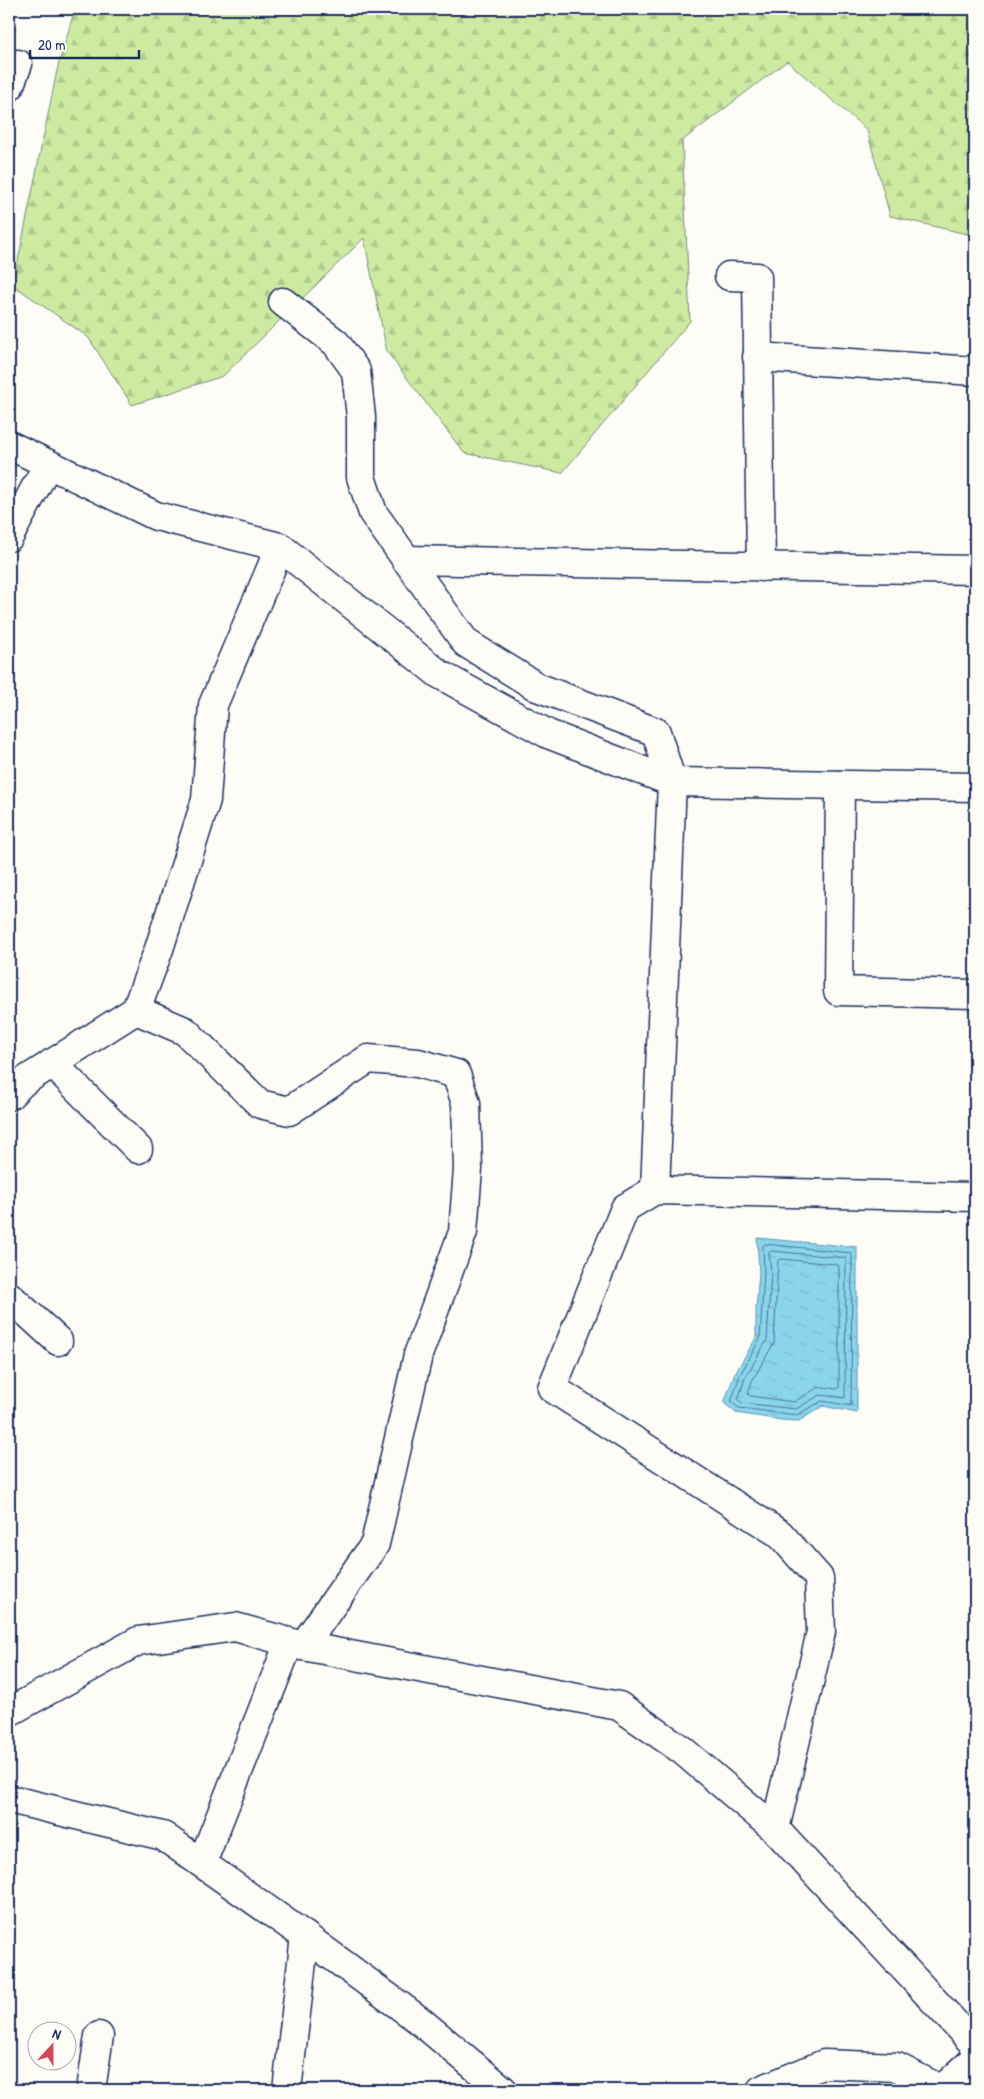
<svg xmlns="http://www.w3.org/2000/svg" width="984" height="2099" viewBox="0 0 984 2099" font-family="'Patrick Hand',sans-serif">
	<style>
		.forest { fill: url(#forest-firs); stroke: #748c80 }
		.water { fill: url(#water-ripples); stroke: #5e93b3 }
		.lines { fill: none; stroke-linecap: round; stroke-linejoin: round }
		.shore { stroke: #487197; stroke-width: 1 }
		.minor-casing { stroke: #1b2f5e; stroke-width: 31 }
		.major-casing { stroke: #1b2f5e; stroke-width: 31 }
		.minor { stroke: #fdfcf7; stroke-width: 28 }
		.major { stroke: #fdfcf7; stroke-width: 28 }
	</style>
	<defs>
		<pattern id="forest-firs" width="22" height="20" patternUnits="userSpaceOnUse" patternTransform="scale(1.25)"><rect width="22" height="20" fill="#ceeaa1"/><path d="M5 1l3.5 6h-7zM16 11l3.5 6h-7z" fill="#b0c98d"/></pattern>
		<pattern id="water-ripples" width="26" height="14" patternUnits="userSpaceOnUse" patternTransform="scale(1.25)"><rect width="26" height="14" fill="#8bd5ec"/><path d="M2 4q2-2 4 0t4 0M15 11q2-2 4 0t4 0" fill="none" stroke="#77b7cd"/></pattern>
	</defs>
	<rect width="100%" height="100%" fill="#fdfcf7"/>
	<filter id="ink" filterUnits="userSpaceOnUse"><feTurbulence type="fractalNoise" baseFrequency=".02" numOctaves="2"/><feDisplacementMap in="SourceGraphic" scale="10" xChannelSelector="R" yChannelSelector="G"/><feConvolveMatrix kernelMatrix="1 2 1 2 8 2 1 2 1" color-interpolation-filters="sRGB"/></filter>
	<g filter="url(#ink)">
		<polygon class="forest" points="75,9 975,9 975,236 890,216 867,130 787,61 682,141 690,321 562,473 464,453 387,352 364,238 223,376 132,405 88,337 13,285 58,66"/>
		<polygon class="water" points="757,1238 857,1247 857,1413 823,1406 799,1421 781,1420 736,1413 724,1403 735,1373 756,1338 756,1308 759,1272"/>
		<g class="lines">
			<g class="shore">
				<polygon points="765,1244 852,1253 851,1406 822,1401 797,1415 739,1408 731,1402 740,1375 760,1339 764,1273 763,1246"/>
				<polygon points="772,1251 846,1258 845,1398 820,1395 796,1409 742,1403 738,1400 745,1378 767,1340 771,1273 769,1253"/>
				<polygon points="780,1259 836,1264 839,1266 839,1388 836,1389 824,1387 817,1388 794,1402 750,1396 748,1394 752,1381 774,1343 778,1261"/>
			</g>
			<defs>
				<g id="minor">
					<polyline points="9,87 18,64"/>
					<polyline points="729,276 757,277 761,567"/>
					<polyline points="283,302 336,343 356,371 361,417 361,477 373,513 466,643 537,687 656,732 672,782 655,1190"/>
					<polyline points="757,357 975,371"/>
					<polyline points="9,445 156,516 280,547 439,674 548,734 672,782 975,787"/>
					<polyline points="9,537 48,464"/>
					<polyline points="406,560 975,570"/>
					<polyline points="840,785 838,991 975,994"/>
					<polyline points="136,1010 185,1031 260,1104 289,1111 368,1059 418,1063 456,1074 466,1103 468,1169 463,1232 418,1355 375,1544 303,1646"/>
					<polyline points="52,1063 138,1149"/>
					<polyline points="9,1096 23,1082 136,1010 159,949 206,800 213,705 280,547"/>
					<polyline points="9,1296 58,1341"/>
					<polyline points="9,1712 138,1641 235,1627 303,1646 619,1706 682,1750 775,1829 975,2045"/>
					<polyline points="9,1799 163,1836 305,1936 419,2020 503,2090"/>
					<polyline points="775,1829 821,1632 819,1578 780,1534 552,1388 625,1208 655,1190 975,1197"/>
					<polyline points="202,1863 289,1643"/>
					<polyline points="91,2090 99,2036"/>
					<polyline points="287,2090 305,1936"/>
					<polyline points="761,2090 824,2064 897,2067 942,2090"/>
				</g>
				<polyline id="major" points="941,2090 975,2059"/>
			</defs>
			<use href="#minor" class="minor-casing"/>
			<use href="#major" class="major-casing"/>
			<use href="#minor" class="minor"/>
			<use href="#major" class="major"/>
		</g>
	</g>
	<rect width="984" height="2099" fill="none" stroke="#fdfcf7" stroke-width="30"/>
	<rect x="15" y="15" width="954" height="2069" fill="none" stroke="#1b2f5e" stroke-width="2" filter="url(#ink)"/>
	<g transform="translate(52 2046) rotate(21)"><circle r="24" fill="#fdfcf7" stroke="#a3aaba"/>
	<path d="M0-4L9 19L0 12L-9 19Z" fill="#d1495b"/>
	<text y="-8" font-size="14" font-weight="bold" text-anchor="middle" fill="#1b2f5e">N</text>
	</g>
	<path d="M30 50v8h109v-8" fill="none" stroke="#1b2f5e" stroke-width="2.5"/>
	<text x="38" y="50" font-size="15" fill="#1b2f5e" stroke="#fdfcf7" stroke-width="4" paint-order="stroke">20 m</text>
</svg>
